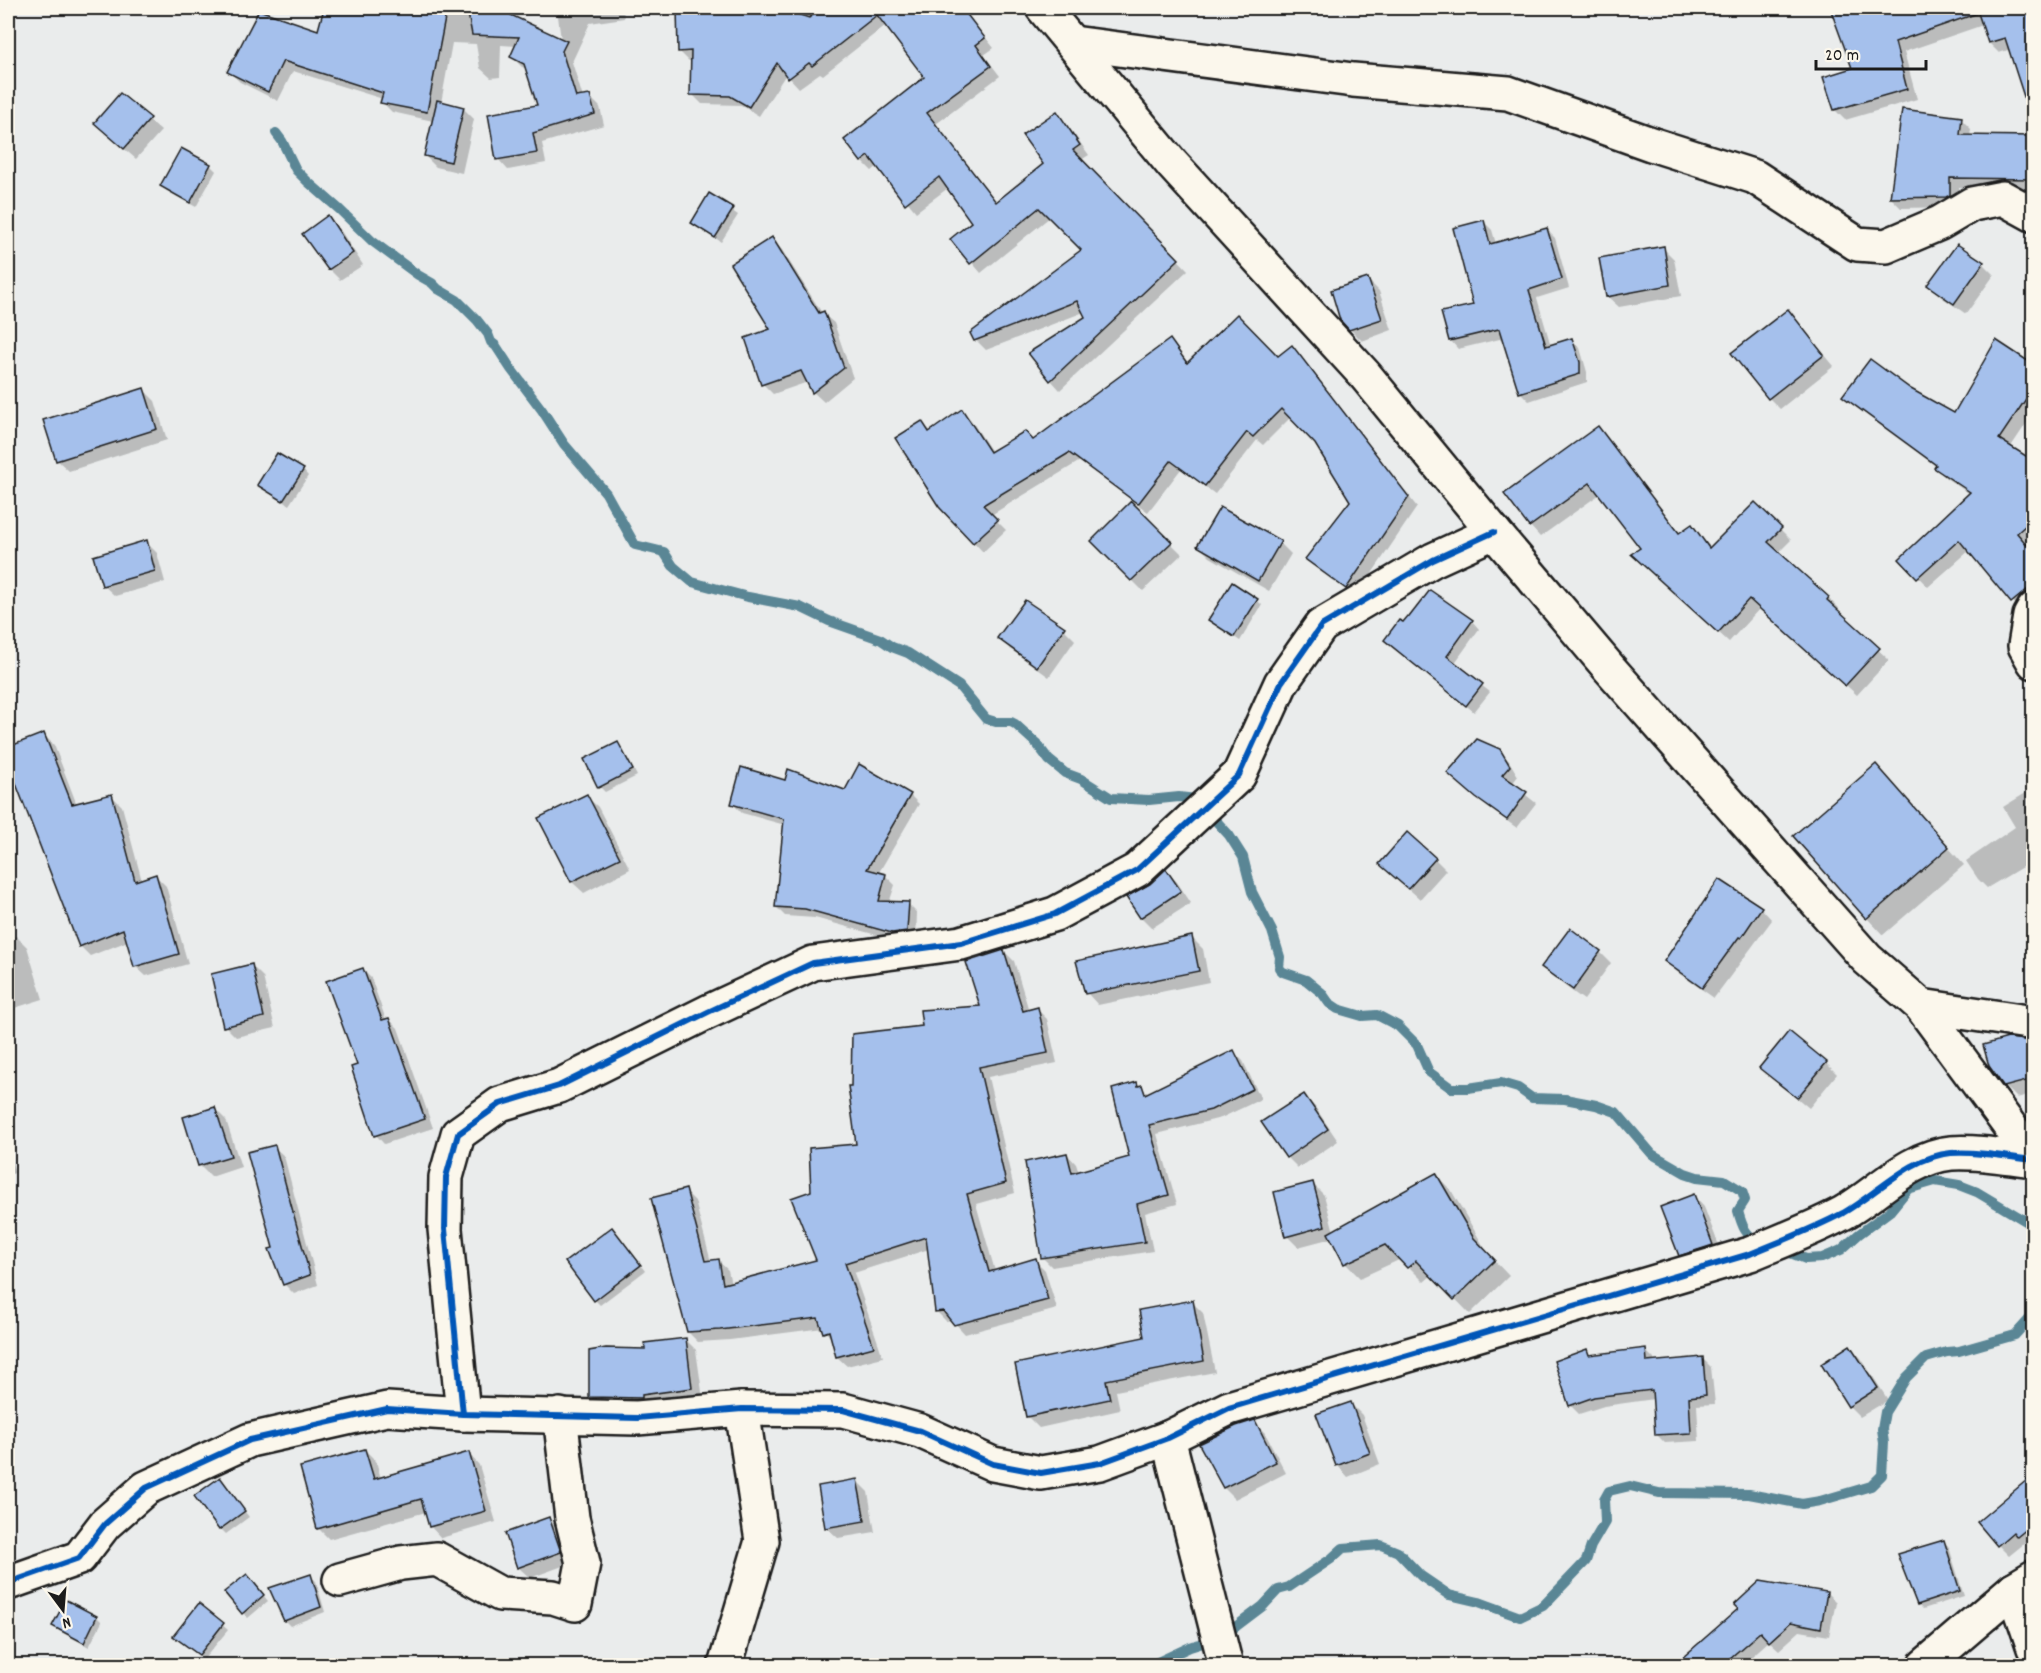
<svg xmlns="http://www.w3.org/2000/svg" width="2041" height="1673" viewBox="0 0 2041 1673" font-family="Dekko,sans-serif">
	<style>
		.shadow { fill: #0003 }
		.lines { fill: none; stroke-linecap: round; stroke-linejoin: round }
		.stream { stroke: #5a8695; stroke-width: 10 }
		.building { fill: #a5c0ec; stroke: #1c1c1c; stroke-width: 1.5 }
		.minor-casing { stroke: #1c1c1c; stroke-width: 38 }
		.minor { stroke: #fbf7ec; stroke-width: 33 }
		.cycleway-casing { stroke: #fbf7ec; stroke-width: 10 }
		.cycleway { stroke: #0057b8; stroke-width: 6 }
	</style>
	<rect width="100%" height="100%" fill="#eaecec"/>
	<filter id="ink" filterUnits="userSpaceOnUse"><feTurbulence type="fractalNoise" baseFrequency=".0167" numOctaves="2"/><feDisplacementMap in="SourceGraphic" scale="12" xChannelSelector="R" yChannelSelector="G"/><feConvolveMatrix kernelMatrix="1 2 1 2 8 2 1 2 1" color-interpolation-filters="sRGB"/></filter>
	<g filter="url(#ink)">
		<g class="shadow">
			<polygon points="325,8 503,8 503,12 561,40 557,8 623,8 624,18 590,23 572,62 583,98 589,96 600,107 604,125 542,143 546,163 508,170 498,159 539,106 528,69 522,67 511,56 516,46 501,45 500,77 491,78 480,68 476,44 452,43 441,103 463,108 474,119 462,173 436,167 425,156 433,121 392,112 382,102 383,99 293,71 278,101 240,82 229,72 319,32"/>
			<polygon points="678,8 962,8 994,48 984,55 1000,76 936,124 997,203 1045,164 1057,113 1066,123 1089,155 1081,160 1188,270 1060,390 1051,380 1087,318 1084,312 986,350 976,340 1084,250 1050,217 981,273 952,239 973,223 948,188 916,212 878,166 872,171 862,161 926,77 886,25 823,75 820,73 799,88 786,74 759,116 741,105 702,104 692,94 693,61 689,61 679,51"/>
			<polygon points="1842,8 2034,8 2034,120 2011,49 1999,53 1989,43 1983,25 1904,52 1917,99 1845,120 1835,110 1854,69 1833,11"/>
			<polygon points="120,95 161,131 136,159 107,134"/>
			<polygon points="1961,119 1971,129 1970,137 2034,138 2034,189 1959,187 1960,205 1957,207 1901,208 1891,198"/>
			<polygon points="182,150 211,166 216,171 196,207 167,191 162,186"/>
			<polygon points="709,195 738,215 721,242 693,222"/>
			<polygon points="328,217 339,228 363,265 340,280 329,269"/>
			<polygon points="1484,222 1492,230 1496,244 1547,230 1555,238 1569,288 1537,298 1551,346 1572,340 1580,348 1587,372 1587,382 1529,401 1520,392 1504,338 1458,349 1450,340 1475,306"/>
			<polygon points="772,239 782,250 822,313 834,323 853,378 824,402 813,392 808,382 773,394 763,384 772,329"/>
			<polygon points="1957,246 1983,264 1994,275 1966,314 1940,296 1929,284"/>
			<polygon points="1663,248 1674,259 1681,296 1619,307 1607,296"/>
			<polygon points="1368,280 1379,291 1392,330 1362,341 1350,329"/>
			<polygon points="1788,311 1834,366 1780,409 1769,398"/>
			<polygon points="1169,341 1189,364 1278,358 1292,347 1301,356 1417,507 1356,597 1307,558 1352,501 1316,443 1291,417 1263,445 1257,440 1215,494 1181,469 1148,512 1080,461 991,515 1006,530 983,552 940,506 922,423 932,432 962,411 971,420 992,452 1033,441"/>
			<polygon points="2034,367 2034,412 2010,448 2034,463 2034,537 2026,543 2034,553 2034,602 2022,612 1970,550 1928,587 1901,559 1970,494 1946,478 1936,468 1937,467 1854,406 1844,396 1910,390 1955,415"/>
			<polygon points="143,389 155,401 167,440 69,471 57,460"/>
			<polygon points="1598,428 1608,439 1681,534 1692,526 1711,548 1755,504 1791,540 1778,553 1828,598 1839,608 1837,611 1889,660 1857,695 1760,608 1729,642 1643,564 1642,549 1600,494 1540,537 1530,526"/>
			<polygon points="303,470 308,476 289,505 259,484"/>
			<polygon points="1131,504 1182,554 1143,591 1093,541"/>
			<polygon points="146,542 157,553 165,582 115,596 103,585"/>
			<polygon points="1280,543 1291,554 1269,591 1210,557 1199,546"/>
			<polygon points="1257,600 1262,605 1240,641 1210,620"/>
			<polygon points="1026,602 1064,629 1075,640 1049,677 1010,649 999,638"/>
			<polygon points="1472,621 1479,629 1454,664 1490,692 1474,712 1386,640 1403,624"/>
			<polygon points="44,735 54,745 77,805 112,796 122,806 142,881 156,876 166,886 188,964 146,976 135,966 128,941 90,956 80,946 8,759 8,749"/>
			<polygon points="618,743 623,749 637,776 605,792 600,787"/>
			<polygon points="1499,751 1509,761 1518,776 1512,784 1536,803 1517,828 1487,807 1458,782"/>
			<polygon points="1876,766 1964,865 1883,935 1867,918"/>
			<polygon points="786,782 845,792 910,795 919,804 878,874 886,876 895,885 889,903 908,904 917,913 916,940 902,942 815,918 785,916 776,907 785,825 742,813 733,804"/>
			<polygon points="2034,788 2034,860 1987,888 1978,879 1966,861 2015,827 2003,807"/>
			<polygon points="586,796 598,807 630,869 584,893 572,882 540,819"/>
			<polygon points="1435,859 1446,870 1420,899 1393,875"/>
			<polygon points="1166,871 1177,882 1191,903 1152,928 1141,917 1150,885"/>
			<polygon points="1720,882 1761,908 1772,920 1714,998 1677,972 1666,961"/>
			<polygon points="16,936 27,947 43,999 8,1010 8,939"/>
			<polygon points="1192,938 1203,949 1209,982 1098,1005 1087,993"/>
			<polygon points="1004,951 1014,961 1029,1011 1037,1009 1047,1019 1057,1063 988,1077 1015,1193 976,1204 995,1271 1035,1260 1045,1270 1057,1309 965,1334 952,1320 946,1321 936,1311 929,1249 854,1273 883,1357 847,1366 837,1357 833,1341 823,1328 730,1340 698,1342 688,1332 685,1191 695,1201 711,1262 718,1261 728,1270 731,1284 818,1261 813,1192 858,1146 923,1027 982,1008"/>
			<polygon points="1600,952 1611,963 1584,1000 1554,978 1543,967"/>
			<polygon points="252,966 263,977 275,1028 236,1037 225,1026"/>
			<polygon points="362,969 371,978 386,1020 389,1019 398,1028 433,1128 384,1144 376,1135 358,1066"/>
			<polygon points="2034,1043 2034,1093 2017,1098 2005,1086"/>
			<polygon points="1234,1052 1243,1061 1261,1099 1221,1118 1157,1134 1177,1204 1145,1213 1153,1251 1052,1267 1043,1258 1067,1154 1076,1164 1079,1173 1131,1158 1136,1084 1149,1093"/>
			<polygon points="1826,1063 1837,1074 1809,1108 1761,1068"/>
			<polygon points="1304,1096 1315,1107 1338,1141 1298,1168 1287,1157"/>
			<polygon points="215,1109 226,1120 241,1167 211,1177 199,1165"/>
			<polygon points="8,1147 15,1173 8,1175"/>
			<polygon points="274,1147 284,1156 318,1285 294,1294 284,1284 274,1249"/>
			<polygon points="1436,1175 1451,1190 1488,1254 1509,1276 1470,1314 1432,1275 1424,1282 1401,1259 1360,1278 1345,1263 1332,1238 1298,1247 1287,1236 1313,1184 1324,1195 1334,1232"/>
			<polygon points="1693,1195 1704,1207 1723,1256 1691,1266 1680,1255"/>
			<polygon points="617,1234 645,1271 600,1305 595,1300"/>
			<polygon points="1192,1302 1203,1313 1215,1372 1116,1391 1120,1410 1039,1428 1028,1417 1146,1338"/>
			<polygon points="685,1339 696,1350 703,1399 602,1408 590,1396 646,1351"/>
			<polygon points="1850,1347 1861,1358 1888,1400 1860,1417 1849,1406"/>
			<polygon points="1645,1350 1654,1359 1654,1363 1703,1359 1711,1367 1715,1404 1697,1405 1699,1441 1665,1443 1656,1434 1654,1399 1604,1406 1579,1414 1570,1405 1587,1351 1592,1356"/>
			<polygon points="1350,1403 1362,1415 1380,1464 1348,1477 1337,1465"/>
			<polygon points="1254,1422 1265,1433 1286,1473 1235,1499 1224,1488"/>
			<polygon points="365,1450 376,1461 381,1479 468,1453 479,1465 496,1522 441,1538 430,1526 426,1512 329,1539 318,1528"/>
			<polygon points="2034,1463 2034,1473 2029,1467"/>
			<polygon points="2034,1476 2034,1544 2029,1547 2025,1543 2009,1556 1998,1545"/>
			<polygon points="220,1479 249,1517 226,1534 221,1529"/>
			<polygon points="857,1481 868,1492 875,1532 838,1538 826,1527"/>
			<polygon points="548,1519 559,1530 571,1563 530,1578 518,1567"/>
			<polygon points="1944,1542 1949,1547 1964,1596 1923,1609 1918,1604"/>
			<polygon points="310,1576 316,1581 325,1612 290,1626 285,1621"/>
			<polygon points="252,1581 268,1601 248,1618 243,1613"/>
			<polygon points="1827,1593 1836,1602 1829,1636 1800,1631 1779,1650 1769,1641 1741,1666 1676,1666 1740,1609"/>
			<polygon points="66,1602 97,1617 102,1622 89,1647 59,1631 54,1626"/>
			<polygon points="200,1605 228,1630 204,1659 181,1641"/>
			<polygon points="1857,1658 1863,1666 1846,1666"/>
		</g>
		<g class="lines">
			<g class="stream">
				<path d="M276,133L282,141L296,170L308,182L339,209L372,241L418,275L432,283L438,289L457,300L477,320L488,334L491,342L496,346L511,369L542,410L564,444L606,493L635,545L664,552L673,566L692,582L748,597L800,607L829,621L880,639L892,647L908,653L959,686L986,719L996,722H1011L1015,724L1037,744L1049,760L1065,773L1081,779L1111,798L1149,800L1179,797L1196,799L1229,835L1243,857L1252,892L1272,931L1280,957L1279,968L1283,972L1306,980L1322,993L1329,1003L1338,1009L1362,1016L1377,1015L1398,1026L1417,1045L1429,1072L1451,1088H1468L1501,1083L1518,1088L1532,1098L1565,1099L1596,1105L1616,1112L1652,1154L1685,1173L1697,1177L1724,1180L1742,1191L1745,1200L1738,1211C1742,1226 1745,1235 1760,1243"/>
				<polyline points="1780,1249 1806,1259 1822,1258 1841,1250 1859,1234 1890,1211 1908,1189 1935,1181 1959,1185 1977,1192 2034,1226"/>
				<polyline points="1149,1666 1190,1647 1222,1637 1263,1606 1278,1590 1289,1587 1331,1559 1343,1548 1381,1545 1398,1552 1421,1576 1449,1595 1479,1602 1520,1617 1543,1606 1586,1561 1591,1546 1605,1522 1604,1500 1609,1491 1630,1486 1659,1493 1749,1494 1802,1504 1820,1501 1871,1486 1882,1475 1884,1443 1882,1429 1885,1412 1906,1378 1926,1358 1947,1352 1959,1351 2015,1335 2034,1314"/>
			</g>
		</g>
		<g class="building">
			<polygon points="324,8 447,8 427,112 380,103 383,93 283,61 268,92 227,72 259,10 318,30"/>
			<polygon points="467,8 496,8 567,41 562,51 576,97 590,95 595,114 533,133 537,153 496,160 488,114 537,105 524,64 510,57 519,37 472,35"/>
			<polygon points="677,8 779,8 809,18 822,8 962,8 985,38 976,45 991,66 927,113 996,202 1043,164 1022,135 1057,111 1080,145 1073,150 1179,259 1050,381 1028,353 1085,317 1077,301 974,341 970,333 1081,250 1039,208 970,264 950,239 971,222 939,177 905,204 869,156 861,162 844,140 924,77 877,15 812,66 809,63 788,79 777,63 749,107 730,96 690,95 691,51 678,52"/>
			<polygon points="1830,8 2034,8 2034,105 2027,106 2005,38 1988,43 1978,13 1895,42 1907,89 1834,110 1823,77 1852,68"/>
			<polygon points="120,93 151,118 124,149 94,123"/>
			<polygon points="437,100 464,107 451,162 424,156"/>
			<polygon points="1902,109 1962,117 1960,135 2034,136 2034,179 1950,178 1950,195 1946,197 1890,198"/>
			<polygon points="181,148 211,164 190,203 160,186"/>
			<polygon points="709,193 734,208 715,238 691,223"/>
			<polygon points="328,215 353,253 328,270 302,234"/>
			<polygon points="1484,220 1490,244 1547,228 1562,279 1529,290 1546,346 1572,338 1580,362 1580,374 1519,393 1499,329 1449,341 1441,312 1473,305 1453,228"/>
			<polygon points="772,237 819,313 824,311 844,368 812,393 801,371 761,385 745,338 770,329 730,264"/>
			<polygon points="1957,244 1984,262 1954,304 1927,285"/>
			<polygon points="1664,246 1670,285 1606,297 1599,258"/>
			<polygon points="1368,278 1382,319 1349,330 1340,320 1331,290"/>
			<polygon points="1788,309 1824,355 1768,399 1731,353"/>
			<polygon points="1237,314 1278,356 1292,345 1409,497 1346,589 1305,559 1350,501 1315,444 1281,409 1253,437 1247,432 1205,486 1171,461 1138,504 1069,453 983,505 998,520 973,543 939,507 895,438 922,421 929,432 962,409 990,452 1025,431 1033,440 1170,339 1187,363"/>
			<polygon points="1996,340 2034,365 2034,387 1999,439 2034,461 2034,518 2017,533 2034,553 2034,584 2011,603 1959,540 1917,578 1899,559 1970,492 1934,468 1936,465 1842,396 1870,359 1911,389 1954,413"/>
			<polygon points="144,388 157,429 56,461 43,420"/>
			<polygon points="1598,426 1679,533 1692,524 1709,548 1755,502 1782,528 1768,542 1829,597 1827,600 1880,648 1845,686 1749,599 1718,633 1631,554 1640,548 1590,483 1529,527 1504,494"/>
			<polygon points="277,453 304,469 283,501 257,485"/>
			<polygon points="1131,501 1172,542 1131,581 1091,541"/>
			<polygon points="1220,507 1281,541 1258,581 1197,546"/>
			<polygon points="147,540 155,571 102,586 93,556"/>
			<polygon points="1232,582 1258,599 1234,637 1208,620"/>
			<polygon points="1430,590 1473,620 1447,656 1483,684 1466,706 1384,640 1399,620 1403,622 1408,616 1409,617"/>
			<polygon points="1025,600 1065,627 1037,667 997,638"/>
			<polygon points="44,733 72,804 112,794 135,881 156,874 179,954 134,967 123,929 79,947 8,763 8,747"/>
			<polygon points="1477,739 1500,749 1510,766 1502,775 1527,792 1507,820 1476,798 1447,773"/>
			<polygon points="618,742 633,770 598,788 584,759"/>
			<polygon points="859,764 911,794 867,869 886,874 879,901 909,902 907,931 892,933 805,909 775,907 784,819 731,804 741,767 785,780 788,769 845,790"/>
			<polygon points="1876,764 1949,847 1866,919 1793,836"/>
			<polygon points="587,794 620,858 571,882 538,818"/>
			<polygon points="1407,832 1436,858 1408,889 1379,864"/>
			<polygon points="1166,869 1181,891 1140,918 1126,897 1150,884"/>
			<polygon points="1719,879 1762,907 1741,938 1739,937 1702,988 1664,961"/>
			<polygon points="1570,928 1601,951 1573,990 1541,967"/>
			<polygon points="1192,936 1199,971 1085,994 1076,961"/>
			<polygon points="1004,950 1023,1011 1038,1007 1048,1053 979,1067 1006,1183 967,1194 989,1272 1036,1258 1048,1300 954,1325 943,1311 935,1312 926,1237 845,1263 874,1347 836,1357 829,1331 823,1333 818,1318 720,1330 687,1332 651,1198 686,1189 705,1261 719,1259 723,1284 816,1260 791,1198 811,1191 809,1148 856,1144 848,1086 851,1086 852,1034 922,1026 920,1010 980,1006 966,962"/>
			<polygon points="252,964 264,1017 223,1027 211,974"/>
			<polygon points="363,968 382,1020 389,1018 425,1119 374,1136 351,1067 357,1065 326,981"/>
			<polygon points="1789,1031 1827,1062 1797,1098 1759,1068"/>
			<polygon points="2008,1038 2034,1041 2034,1079 2004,1087 1989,1066 1983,1045"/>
			<polygon points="1234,1050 1253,1089 1211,1110 1149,1125 1169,1195 1137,1204 1145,1242 1041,1258 1025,1162 1067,1153 1072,1173 1129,1157 1112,1089 1137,1082 1138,1086 1142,1085 1145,1094"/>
			<polygon points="1304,1094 1328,1129 1286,1158 1261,1122"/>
			<polygon points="215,1107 231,1156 198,1166 183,1117"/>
			<polygon points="275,1145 310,1275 283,1285 269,1249 273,1248 247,1152"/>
			<polygon points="1436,1173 1473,1237 1495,1260 1454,1300 1416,1261 1407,1268 1385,1245 1344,1264 1328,1233"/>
			<polygon points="1313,1182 1325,1226 1285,1237 1274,1192"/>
			<polygon points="1694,1194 1713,1245 1679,1256 1660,1207"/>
			<polygon points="612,1227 641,1265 594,1301 565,1262"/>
			<polygon points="1193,1300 1204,1361 1106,1380 1110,1399 1026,1417 1015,1364 1144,1337 1139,1310"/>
			<polygon points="686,1338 692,1388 642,1395 642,1398 589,1397 589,1351 606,1348 645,1349 644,1343"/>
			<polygon points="1850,1345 1878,1388 1848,1407 1821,1364"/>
			<polygon points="1646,1348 1647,1362 1703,1357 1706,1395 1689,1397 1691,1433 1655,1435 1652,1390 1594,1397 1569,1406 1554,1361 1587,1349 1589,1355"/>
			<polygon points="1351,1402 1370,1453 1336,1466 1316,1414"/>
			<polygon points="1255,1420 1276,1462 1223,1488 1199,1444 1236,1426"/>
			<polygon points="365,1449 374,1479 469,1452 486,1511 429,1527 421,1499 317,1529 300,1467"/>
			<polygon points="2034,1474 2034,1523 2017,1537 2013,1532 1997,1546 1977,1522"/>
			<polygon points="220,1477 245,1511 219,1530 194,1496"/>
			<polygon points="857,1479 865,1521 825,1528 818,1486"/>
			<polygon points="549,1517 561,1552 517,1568 505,1533"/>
			<polygon points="1944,1540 1960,1591 1917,1605 1897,1554"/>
			<polygon points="247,1574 264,1595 242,1614 224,1592"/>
			<polygon points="311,1574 321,1607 284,1621 269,1588"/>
			<polygon points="1760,1581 1827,1592 1821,1628 1791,1622 1769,1642 1760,1632 1722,1665 1674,1665 1738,1609 1734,1605"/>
			<polygon points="66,1600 97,1616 84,1643 52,1626"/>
			<polygon points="199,1603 224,1623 199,1655 173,1636"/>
		</g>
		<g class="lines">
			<defs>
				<g id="minor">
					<polyline points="1043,8 1172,164 1365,375 1494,532 1610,669 1867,959 1921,1006 2034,1159"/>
					<polyline points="1073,43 1353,80 1508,93 1651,144 1755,177 1857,244 1886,246 1940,223 1972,204 2003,198 2034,215"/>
					<polyline points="2034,609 2030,616 2025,646 2034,662"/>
					<polyline points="1921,1006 2034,1023"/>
					<polyline points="463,1414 445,1229 446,1177 458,1134 500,1104 559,1086 708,1012 813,963 961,943 1055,914 1137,870 1239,775 1281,683 1321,626 1433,560 1494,532"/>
					<polyline points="1168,1438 1226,1666"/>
					<polyline points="340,1580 401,1563 437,1559 500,1594 553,1597 575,1604 583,1563 572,1518 560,1415"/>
					<path d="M8,1583L79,1558L105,1524L146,1488L250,1440L387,1409L463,1414L637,1418L742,1409L843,1410L920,1431L993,1464L1041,1473L1100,1463L1168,1438L1229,1408L1750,1254C1781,1241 1813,1229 1843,1213C1878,1193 1909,1157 1951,1153C1978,1151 2007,1157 2034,1160"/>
					<polyline points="2014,1589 2034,1648"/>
					<polyline points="725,1666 762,1541 742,1409"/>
					<polyline points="1924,1666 2014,1589 2034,1577"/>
				</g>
			</defs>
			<use href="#minor" class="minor-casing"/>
			<use href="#minor" class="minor"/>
			<defs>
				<g id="cycleway">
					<polyline points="463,1414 445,1229 446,1177 458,1134 500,1104 559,1086 708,1012 813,963 961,943 1055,914 1137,870 1239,775 1281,683 1321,626 1433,560 1494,532"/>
					<path d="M8,1583L79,1558L105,1524L146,1488L250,1440L387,1409L463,1414L637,1418L742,1409L843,1410L920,1431L993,1464L1041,1473L1100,1463L1168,1438L1229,1408L1750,1254C1781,1241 1813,1229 1843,1213C1878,1193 1909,1157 1951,1153C1978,1151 2007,1157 2034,1160"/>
				</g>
			</defs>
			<use href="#cycleway" class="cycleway-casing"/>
			<use href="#cycleway" class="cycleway"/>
		</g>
	</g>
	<rect width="2041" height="1673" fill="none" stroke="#fbf7ec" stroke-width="30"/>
	<rect x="15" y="15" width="2011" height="1643" fill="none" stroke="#1c1c1c" stroke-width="2" filter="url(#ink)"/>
	<g transform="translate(63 1610) rotate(164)" stroke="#fbf7ec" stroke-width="4.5" paint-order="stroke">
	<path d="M0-4.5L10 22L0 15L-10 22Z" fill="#1c1c1c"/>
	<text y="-9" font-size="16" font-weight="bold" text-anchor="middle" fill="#1c1c1c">N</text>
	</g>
	<path d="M1816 60v9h110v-9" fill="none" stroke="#1c1c1c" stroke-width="3"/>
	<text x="1825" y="60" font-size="18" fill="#1c1c1c" stroke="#fbf7ec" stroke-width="4.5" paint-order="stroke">20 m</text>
</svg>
